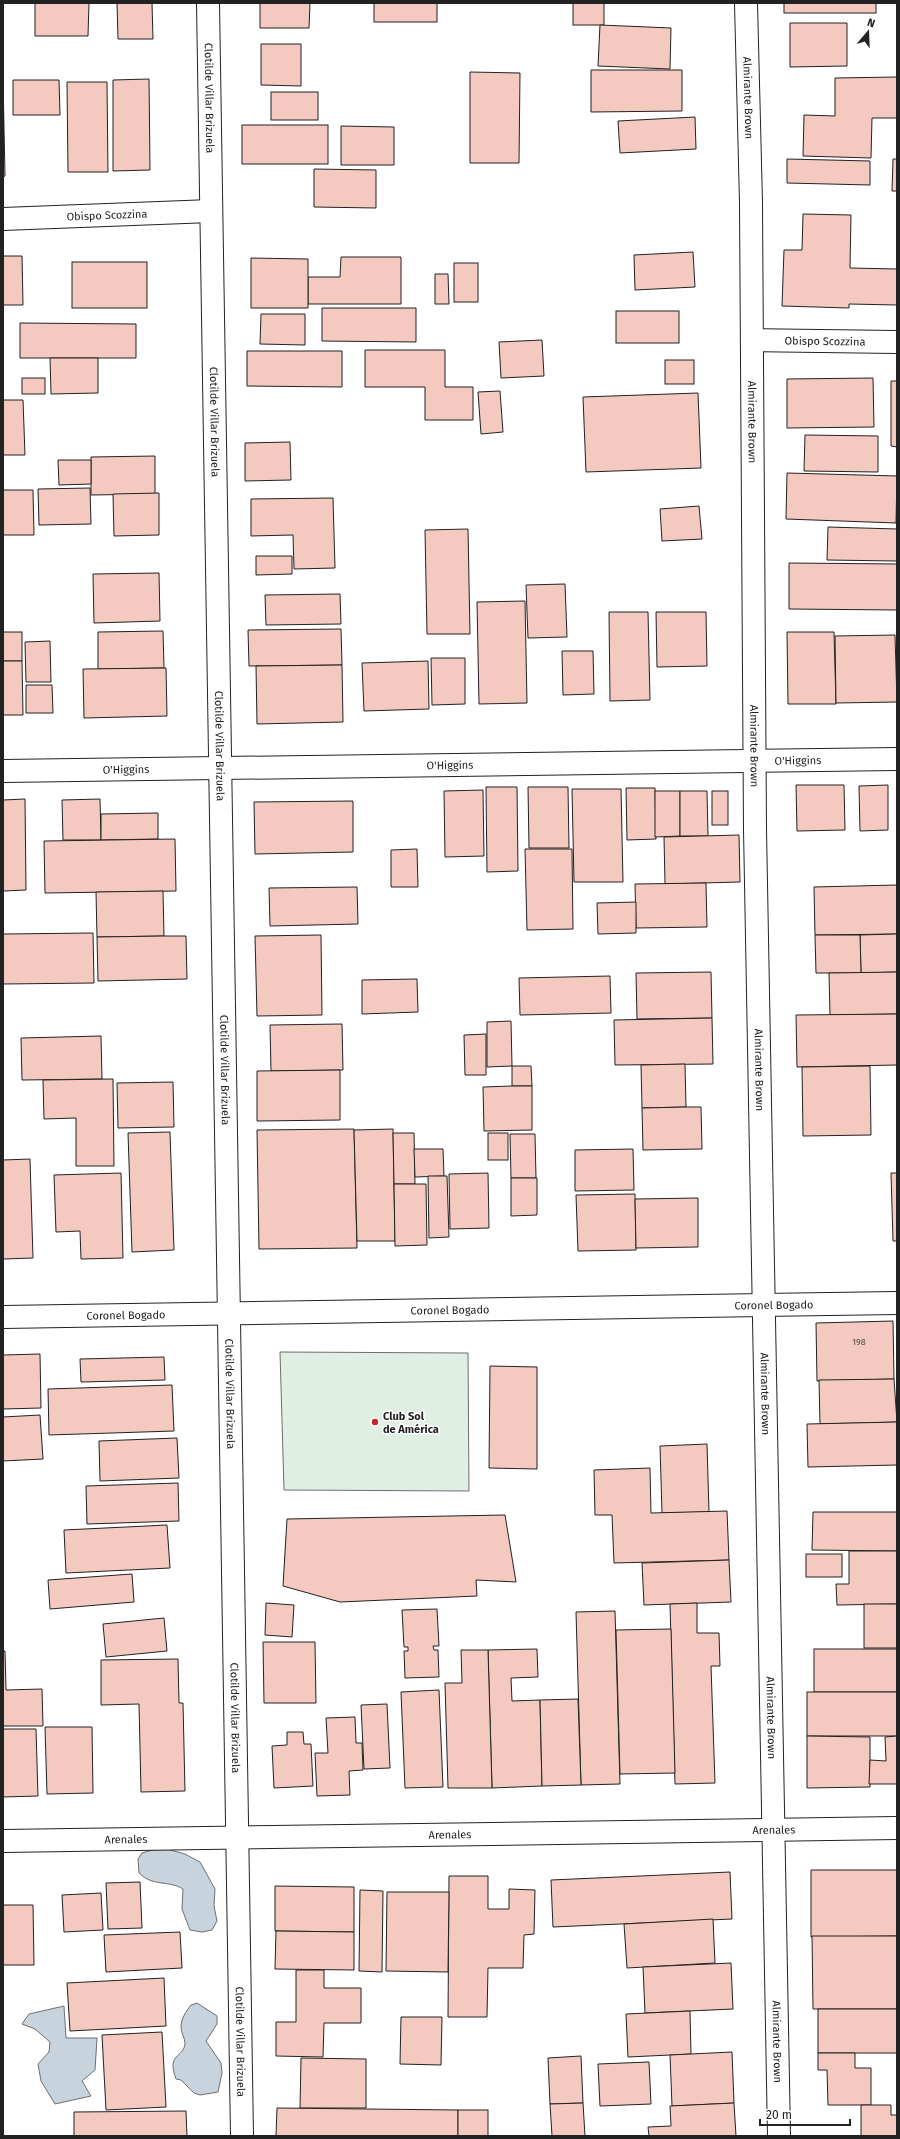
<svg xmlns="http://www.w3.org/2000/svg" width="900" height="2139" viewBox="0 0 900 2139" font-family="'Fira Sans',sans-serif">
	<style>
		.green { fill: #e0efe3; stroke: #6f6f6f }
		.water { fill: #c7d3dd; stroke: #6f6f6f }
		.building { fill: #f3c9c0; stroke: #222 }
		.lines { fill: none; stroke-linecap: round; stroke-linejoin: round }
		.minor-casing { stroke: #222; stroke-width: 24 }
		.minor { stroke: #fff; stroke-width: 22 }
		.poi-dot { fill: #c62828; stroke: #fff; stroke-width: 1.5 }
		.labels { text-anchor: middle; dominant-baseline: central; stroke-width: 3; stroke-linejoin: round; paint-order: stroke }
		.number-label { font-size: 9px; fill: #564c4a }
		.street-label { font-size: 11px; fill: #222; stroke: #fff }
		.poi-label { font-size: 11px; font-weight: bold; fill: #222; stroke: #fff; text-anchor: start }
	</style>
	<rect width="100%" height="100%" fill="#fff"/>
	<polygon class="green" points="280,1352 468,1353 469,1491 284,1490"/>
	<g class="water">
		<path d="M167,1849L185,1854L200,1862L215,1889L214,1906L217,1921L212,1930L202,1932L190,1930L182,1909L183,1889C169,1880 153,1887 139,1873L138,1859L142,1853L152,1850Z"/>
		<path d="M197,2003L217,2016V2024L206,2041L221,2063L222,2073L218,2092L200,2095L194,2093L181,2080L176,2079C166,2052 184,2059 185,2043C185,2038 181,2033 181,2027C181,2019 186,2011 191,2005Z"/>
		<polygon points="64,2006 66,2038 97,2038 95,2070 82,2081 91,2096 55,2104 41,2081 38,2064 49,2052 50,2042 35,2029 22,2024 29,2014"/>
	</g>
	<g class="building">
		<polygon points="35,3 89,3 88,36 35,36"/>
		<polygon points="117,3 152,3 153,39 118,39"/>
		<polygon points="260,3 310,3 309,28 260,28"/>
		<rect x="374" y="3" width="63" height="19"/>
		<rect x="573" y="3" width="31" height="22"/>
		<rect x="784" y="3" width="92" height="10"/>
		<polygon points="790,23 847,23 847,66 790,67"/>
		<polygon points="600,25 671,28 670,69 598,66"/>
		<polygon points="261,44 301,44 301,86 261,85"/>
		<polygon points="591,70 682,70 682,111 591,112"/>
		<polygon points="470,72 520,73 519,163 470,163"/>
		<polygon points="897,77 897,118 872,118 871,158 803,156 804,115 835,116 835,78"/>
		<polygon points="3,79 5,176 3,177"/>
		<polygon points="149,79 150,170 113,171 113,80"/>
		<polygon points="13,80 59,80 60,115 13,115"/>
		<polygon points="67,82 107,82 108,172 68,172"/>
		<rect x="271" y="92" width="47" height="28"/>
		<polygon points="695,117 696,149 620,153 618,121"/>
		<rect x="242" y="125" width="86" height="39"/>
		<polygon points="341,126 394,127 394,165 341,165"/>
		<polygon points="787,159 870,161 870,185 787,183"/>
		<polygon points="893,159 897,159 897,191 892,191"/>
		<polygon points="314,169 376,170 376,208 314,207"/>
		<polygon points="803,214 851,215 850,268 897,269 897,305 849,304 849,308 782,306 784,250 802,250"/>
		<polygon points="693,252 695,287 635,290 634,255"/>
		<polygon points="3,256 22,256 23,305 3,305"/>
		<polygon points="341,257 401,257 401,304 308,304 308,277 340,277"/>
		<polygon points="251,258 308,259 308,308 251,308"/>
		<rect x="72" y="262" width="75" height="46"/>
		<rect x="454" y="263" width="24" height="39"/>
		<polygon points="435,274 448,274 449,304 435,304"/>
		<polygon points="322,308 416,308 416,342 322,341"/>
		<rect x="616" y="311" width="63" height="32"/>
		<polygon points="261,314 305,314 305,345 260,344"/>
		<polygon points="20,323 136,324 136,358 20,358"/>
		<polygon points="542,340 544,376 501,378 499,342"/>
		<polygon points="365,350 445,350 445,387 473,387 473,420 425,420 425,387 365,387"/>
		<polygon points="247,351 342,351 342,387 247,386"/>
		<polygon points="50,358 98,358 98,393 51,394"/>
		<rect x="665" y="360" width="29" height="24"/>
		<rect x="22" y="378" width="23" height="16"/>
		<polygon points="873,378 874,427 787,428 787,379"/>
		<polygon points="891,381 897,381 897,447 891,446"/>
		<polygon points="500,391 503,432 481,434 478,392"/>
		<polygon points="698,393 701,468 586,472 583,397"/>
		<polygon points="3,400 23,400 25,455 3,455"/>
		<polygon points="805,435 878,436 878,472 804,471"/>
		<polygon points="290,442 291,480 245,481 245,443"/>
		<polygon points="155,456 155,494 91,495 91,457"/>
		<polygon points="58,460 91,460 91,484 59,485"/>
		<polygon points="787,473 897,476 896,523 786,519"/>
		<polygon points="90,488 91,524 39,525 38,489"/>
		<polygon points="3,490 33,490 34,535 3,535"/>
		<polygon points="159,493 159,535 114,536 113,494"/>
		<polygon points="333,498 335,568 294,569 293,535 251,536 251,499"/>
		<polygon points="699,506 702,539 662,541 660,509"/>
		<polygon points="828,527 897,529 897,561 827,560"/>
		<polygon points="468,529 470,634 427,634 425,530"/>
		<polygon points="256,556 292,556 292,574 256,575"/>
		<polygon points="789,563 897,564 897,610 789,609"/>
		<polygon points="159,573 160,621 94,623 93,574"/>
		<polygon points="565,584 567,637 528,638 526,585"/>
		<polygon points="340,594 341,624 266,625 265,595"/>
		<polygon points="525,601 527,703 479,704 477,602"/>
		<polygon points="609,612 648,612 650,700 610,701"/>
		<polygon points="656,612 706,612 707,666 657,667"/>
		<polygon points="341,629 342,665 249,666 248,630"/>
		<polygon points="163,631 164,668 98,669 98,632"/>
		<rect x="3" y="632" width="19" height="29"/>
		<polygon points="787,632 834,632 836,704 788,704"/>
		<polygon points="895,635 897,702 836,703 835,636"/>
		<polygon points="50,641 51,682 26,682 25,642"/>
		<polygon points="562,651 593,651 594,694 563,695"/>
		<polygon points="431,658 465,658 465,704 432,705"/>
		<polygon points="3,661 22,661 23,715 3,715"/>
		<polygon points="428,661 429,709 364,711 362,663"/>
		<polygon points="342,665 343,722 257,724 256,666"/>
		<polygon points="166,668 167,716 84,718 83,669"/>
		<polygon points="26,685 52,685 53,713 26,713"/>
		<polygon points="796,785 844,785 845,830 797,831"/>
		<polygon points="888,785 888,830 860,831 859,786"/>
		<polygon points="486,787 517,787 518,871 487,872"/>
		<polygon points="528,787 568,787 569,848 529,848"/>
		<polygon points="626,788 655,788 656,839 627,840"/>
		<polygon points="572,789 621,789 623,882 574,882"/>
		<polygon points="483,790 484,856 445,857 444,791"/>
		<polygon points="655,791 680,791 680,836 655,837"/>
		<polygon points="680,791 707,791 708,836 680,836"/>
		<rect x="712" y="791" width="16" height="34"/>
		<polygon points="25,799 26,890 3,891 3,800"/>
		<polygon points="100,799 101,840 63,840 62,800"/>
		<polygon points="353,801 353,852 255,854 254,802"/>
		<polygon points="158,813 158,839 101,840 101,814"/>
		<polygon points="739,835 740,882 665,884 664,837"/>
		<polygon points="175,839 176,891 45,893 44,841"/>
		<polygon points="417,849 418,887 391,887 391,850"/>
		<polygon points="525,849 572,849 573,929 527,930"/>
		<polygon points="706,883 707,927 636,928 635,884"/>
		<polygon points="897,885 897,934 815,935 814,887"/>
		<polygon points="357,887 358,924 270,926 269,888"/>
		<polygon points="163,891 164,936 97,937 96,892"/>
		<polygon points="636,902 636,933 598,934 597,903"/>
		<polygon points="93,933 94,983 3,984 3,934"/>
		<polygon points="897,934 897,972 861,973 860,935"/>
		<polygon points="321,935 322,1015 257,1016 255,936"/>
		<polygon points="815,935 860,935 861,973 816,973"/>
		<polygon points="164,936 186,936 187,979 98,981 97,937"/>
		<polygon points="711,972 712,1018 637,1019 636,973"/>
		<polygon points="897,972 897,1014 830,1015 829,973"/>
		<polygon points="610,976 611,1013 520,1015 519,978"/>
		<polygon points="417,979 418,1012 362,1014 362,980"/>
		<polygon points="897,1014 897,1065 797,1067 796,1015"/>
		<polygon points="712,1018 713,1064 615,1065 614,1020"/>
		<polygon points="511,1021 512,1066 487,1067 487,1022"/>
		<polygon points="342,1024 343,1070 271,1071 270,1025"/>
		<polygon points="486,1034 486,1075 465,1075 464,1035"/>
		<polygon points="101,1036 102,1079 22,1080 21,1038"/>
		<polygon points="685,1064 686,1107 642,1108 641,1065"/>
		<polygon points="512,1066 531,1066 532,1086 512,1086"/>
		<polygon points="870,1066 871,1135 803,1136 802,1067"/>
		<polygon points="340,1070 340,1120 257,1121 257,1071"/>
		<polygon points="113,1079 114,1166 76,1166 76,1118 44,1119 43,1080"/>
		<polygon points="173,1082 174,1127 118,1128 117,1083"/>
		<polygon points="512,1086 532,1086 532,1130 484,1131 483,1087"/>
		<polygon points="686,1107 701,1107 702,1149 643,1150 642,1108"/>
		<polygon points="354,1129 357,1248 259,1249 257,1130"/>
		<polygon points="393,1129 395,1241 357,1241 354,1130"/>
		<polygon points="170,1132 174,1250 132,1252 128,1133"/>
		<polygon points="393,1133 414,1133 415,1184 394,1184"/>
		<rect x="488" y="1133" width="20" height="27"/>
		<polygon points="510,1134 535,1134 536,1178 511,1178"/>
		<polygon points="414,1149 443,1149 444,1176 415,1177"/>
		<polygon points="633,1149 634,1190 575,1191 575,1150"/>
		<polygon points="30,1159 33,1258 3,1259 3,1160"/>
		<polygon points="121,1173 123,1258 81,1259 80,1231 56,1232 54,1175"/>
		<polygon points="488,1173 489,1228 450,1229 449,1174"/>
		<polygon points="891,1173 897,1173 897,1241 893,1241"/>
		<polygon points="428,1176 447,1176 449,1237 429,1238"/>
		<polygon points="511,1178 537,1178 537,1215 511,1216"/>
		<polygon points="394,1184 426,1184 427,1245 395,1246"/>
		<polygon points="635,1194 636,1250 578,1251 576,1195"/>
		<polygon points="698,1198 698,1247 636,1248 635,1199"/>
		<polygon points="893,1321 894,1379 817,1381 816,1323"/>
		<polygon points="40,1354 41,1408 3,1409 3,1355"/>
		<polygon points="164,1357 165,1380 81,1382 80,1359"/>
		<polygon points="490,1366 537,1367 537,1469 489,1468"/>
		<polygon points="894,1379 897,1422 820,1424 819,1380"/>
		<polygon points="172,1385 174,1431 49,1435 48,1389"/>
		<polygon points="40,1415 43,1459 3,1461 3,1417"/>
		<polygon points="897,1422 897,1465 808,1467 807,1424"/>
		<polygon points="177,1438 179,1478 100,1481 99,1441"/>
		<polygon points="707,1444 709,1512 662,1513 660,1446"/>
		<polygon points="650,1468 651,1513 727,1511 729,1560 614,1563 612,1515 595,1515 594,1470"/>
		<polygon points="178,1483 179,1521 87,1524 86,1486"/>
		<polygon points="813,1512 897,1512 897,1551 812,1550"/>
		<polygon points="505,1515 516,1582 476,1580 477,1596 340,1602 283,1586 287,1519"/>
		<polygon points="167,1525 170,1568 66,1573 64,1530"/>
		<polygon points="849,1551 897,1551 897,1604 837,1605 836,1584 849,1584"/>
		<rect x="806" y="1554" width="36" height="23"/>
		<polygon points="729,1560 731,1602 644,1605 642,1563"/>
		<polygon points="132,1574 134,1602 50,1609 48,1580"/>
		<polygon points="266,1603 294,1605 292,1637 265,1635"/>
		<polygon points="697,1603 697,1633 719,1633 720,1666 711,1666 715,1783 675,1784 670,1604"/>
		<rect x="864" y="1604" width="33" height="44"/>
		<polygon points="437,1609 439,1646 433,1646 434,1650 438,1650 439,1677 405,1678 404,1651 408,1651 408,1647 404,1647 402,1610"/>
		<polygon points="615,1611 620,1784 581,1785 576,1612"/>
		<polygon points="164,1618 167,1651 106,1657 103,1624"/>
		<polygon points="671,1629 675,1773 620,1774 616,1630"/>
		<polygon points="263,1642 315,1642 316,1703 264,1703"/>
		<polygon points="537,1649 538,1677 511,1678 512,1701 540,1700 542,1786 492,1788 488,1650"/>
		<rect x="814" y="1649" width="83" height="43"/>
		<polygon points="461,1650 488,1650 492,1788 448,1788 445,1683 462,1683"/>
		<polygon points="3,1651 5,1651 6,1690 42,1689 43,1726 3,1726"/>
		<polygon points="178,1659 179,1703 183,1703 185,1791 141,1792 139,1704 101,1705 101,1660"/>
		<polygon points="439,1690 443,1787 405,1788 401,1692"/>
		<rect x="807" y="1692" width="90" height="44"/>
		<polygon points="578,1699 581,1785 542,1786 540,1700"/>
		<polygon points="387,1704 390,1768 364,1769 361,1705"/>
		<polygon points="355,1717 356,1743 362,1743 363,1770 349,1771 350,1795 317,1796 315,1753 328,1753 326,1718"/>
		<polygon points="45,1727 92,1727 93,1793 47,1794"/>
		<polygon points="3,1729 36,1729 38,1796 3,1797"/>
		<polygon points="287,1732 303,1732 304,1744 311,1744 313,1786 274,1788 272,1746 287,1745"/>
		<polygon points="807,1736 870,1737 870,1787 807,1788"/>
		<polygon points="897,1736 897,1784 869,1784 870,1760 886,1761 885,1737"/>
		<polygon points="811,1870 897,1870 897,1936 811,1937"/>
		<polygon points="730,1872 732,1919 553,1927 551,1880"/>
		<polygon points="449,1876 488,1876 488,1909 509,1909 509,1889 535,1890 534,1934 524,1935 523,1968 488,1968 487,2017 448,2017"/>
		<polygon points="140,1882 142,1928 108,1929 106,1883"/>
		<polygon points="275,1886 354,1887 354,1932 275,1931"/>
		<polygon points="360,1890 383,1891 382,1972 359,1971"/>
		<polygon points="387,1892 449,1892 448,1972 386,1971"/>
		<polygon points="101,1893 103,1930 64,1932 62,1895"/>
		<polygon points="3,1905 33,1905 34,1965 3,1965"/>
		<polygon points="713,1919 715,1963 627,1968 624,1924"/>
		<polygon points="276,1931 354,1932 354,1970 275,1969"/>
		<polygon points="180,1932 182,1968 106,1972 104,1935"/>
		<polygon points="812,1936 897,1936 897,2009 813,2009"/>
		<polygon points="731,1963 733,2009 645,2013 643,1967"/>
		<polygon points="296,1970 324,1970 324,1988 361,1988 361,2023 324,2023 323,2057 276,2056 276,2022 296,2022"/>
		<polygon points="164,1978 166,2026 70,2031 67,1983"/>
		<rect x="818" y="2009" width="79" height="44"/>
		<polygon points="690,2011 691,2054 628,2057 626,2014"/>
		<polygon points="401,2017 442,2017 441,2065 400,2064"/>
		<polygon points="162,2032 166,2107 106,2110 102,2035"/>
		<polygon points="732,2052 734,2103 672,2106 670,2055"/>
		<polygon points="818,2053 855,2053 855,2068 871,2068 871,2105 828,2105 827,2070 818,2070"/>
		<polygon points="581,2056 583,2103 550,2104 548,2058"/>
		<polygon points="301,2058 366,2059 366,2108 300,2108"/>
		<polygon points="649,2062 651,2104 600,2106 598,2064"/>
		<polygon points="583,2103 585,2136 552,2136 550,2104"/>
		<polygon points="734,2103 736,2136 649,2136 648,2127 671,2126 670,2106"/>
		<polygon points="861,2105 891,2105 891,2115 897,2115 897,2136 861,2136"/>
		<polygon points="277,2108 458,2110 458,2136 276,2136"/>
		<rect x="458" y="2110" width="30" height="26"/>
		<polygon points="186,2111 187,2136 74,2136 74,2112"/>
	</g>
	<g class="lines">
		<defs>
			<g id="minor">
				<path id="s1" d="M208,3L242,2136"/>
				<path id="s2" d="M746,3L751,203L755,829L779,2136"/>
				<path id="s3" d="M3,219L211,211"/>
				<path id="s4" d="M752,340L897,342"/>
				<path id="s5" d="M3,771L897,759"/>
				<path id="s6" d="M3,1317L897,1303"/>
				<path id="s7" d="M3,1841L897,1828"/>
			</g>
		</defs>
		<use href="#minor" class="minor-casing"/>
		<use href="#minor" class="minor"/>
	</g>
	<circle class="poi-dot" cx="375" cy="1422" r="4"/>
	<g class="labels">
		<g class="number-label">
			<text x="859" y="1342">198</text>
		</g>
		<g class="street-label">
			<text stroke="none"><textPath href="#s1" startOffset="95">Clotilde Villar Brizuela</textPath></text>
			<text stroke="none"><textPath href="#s2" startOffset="95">Almirante Brown</textPath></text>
			<text stroke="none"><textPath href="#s3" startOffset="104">Obispo Scozzina</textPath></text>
			<text stroke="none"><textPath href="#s4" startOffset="73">Obispo Scozzina</textPath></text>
			<text stroke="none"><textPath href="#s1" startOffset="419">Clotilde Villar Brizuela</textPath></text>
			<text stroke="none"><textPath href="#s2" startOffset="419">Almirante Brown</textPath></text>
			<text stroke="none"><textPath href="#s1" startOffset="743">Clotilde Villar Brizuela</textPath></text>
			<text stroke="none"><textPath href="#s2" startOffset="743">Almirante Brown</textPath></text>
			<text stroke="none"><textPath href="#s5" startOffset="795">O'Higgins</textPath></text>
			<text stroke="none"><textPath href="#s5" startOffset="447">O'Higgins</textPath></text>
			<text stroke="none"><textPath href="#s5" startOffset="123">O'Higgins</textPath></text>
			<text stroke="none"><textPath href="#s1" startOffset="1067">Clotilde Villar Brizuela</textPath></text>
			<text stroke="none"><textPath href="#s2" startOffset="1067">Almirante Brown</textPath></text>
			<text stroke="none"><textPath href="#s6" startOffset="771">Coronel Bogado</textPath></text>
			<text stroke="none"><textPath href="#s6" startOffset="447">Coronel Bogado</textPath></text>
			<text stroke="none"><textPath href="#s6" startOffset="123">Coronel Bogado</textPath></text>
			<text stroke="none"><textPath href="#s1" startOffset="1391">Clotilde Villar Brizuela</textPath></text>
			<text stroke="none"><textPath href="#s2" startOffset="1391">Almirante Brown</textPath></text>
			<text stroke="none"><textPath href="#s1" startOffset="1715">Clotilde Villar Brizuela</textPath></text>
			<text stroke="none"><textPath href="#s2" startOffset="1715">Almirante Brown</textPath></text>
			<text stroke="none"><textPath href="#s7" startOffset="771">Arenales</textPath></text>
			<text stroke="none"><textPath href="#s7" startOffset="447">Arenales</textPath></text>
			<text stroke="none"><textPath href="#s7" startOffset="123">Arenales</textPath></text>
			<text stroke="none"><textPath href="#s1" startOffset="2039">Clotilde Villar Brizuela</textPath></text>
			<text stroke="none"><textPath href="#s2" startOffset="2039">Almirante Brown</textPath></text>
		</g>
		<g class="poi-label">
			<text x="383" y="1416">Club Sol<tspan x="383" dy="13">de América</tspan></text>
		</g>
	</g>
	<rect width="900" height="2139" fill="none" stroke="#222222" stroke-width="8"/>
	<g transform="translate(868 32) rotate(19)" stroke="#ffffff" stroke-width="3" paint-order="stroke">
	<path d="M0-3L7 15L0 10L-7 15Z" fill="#222222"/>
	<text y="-6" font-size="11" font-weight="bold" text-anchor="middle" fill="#222222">N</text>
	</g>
	<path d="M760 2119v6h90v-6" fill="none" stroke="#222222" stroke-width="2"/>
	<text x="766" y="2119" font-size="12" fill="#222222" stroke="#ffffff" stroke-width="3" paint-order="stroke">20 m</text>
</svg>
